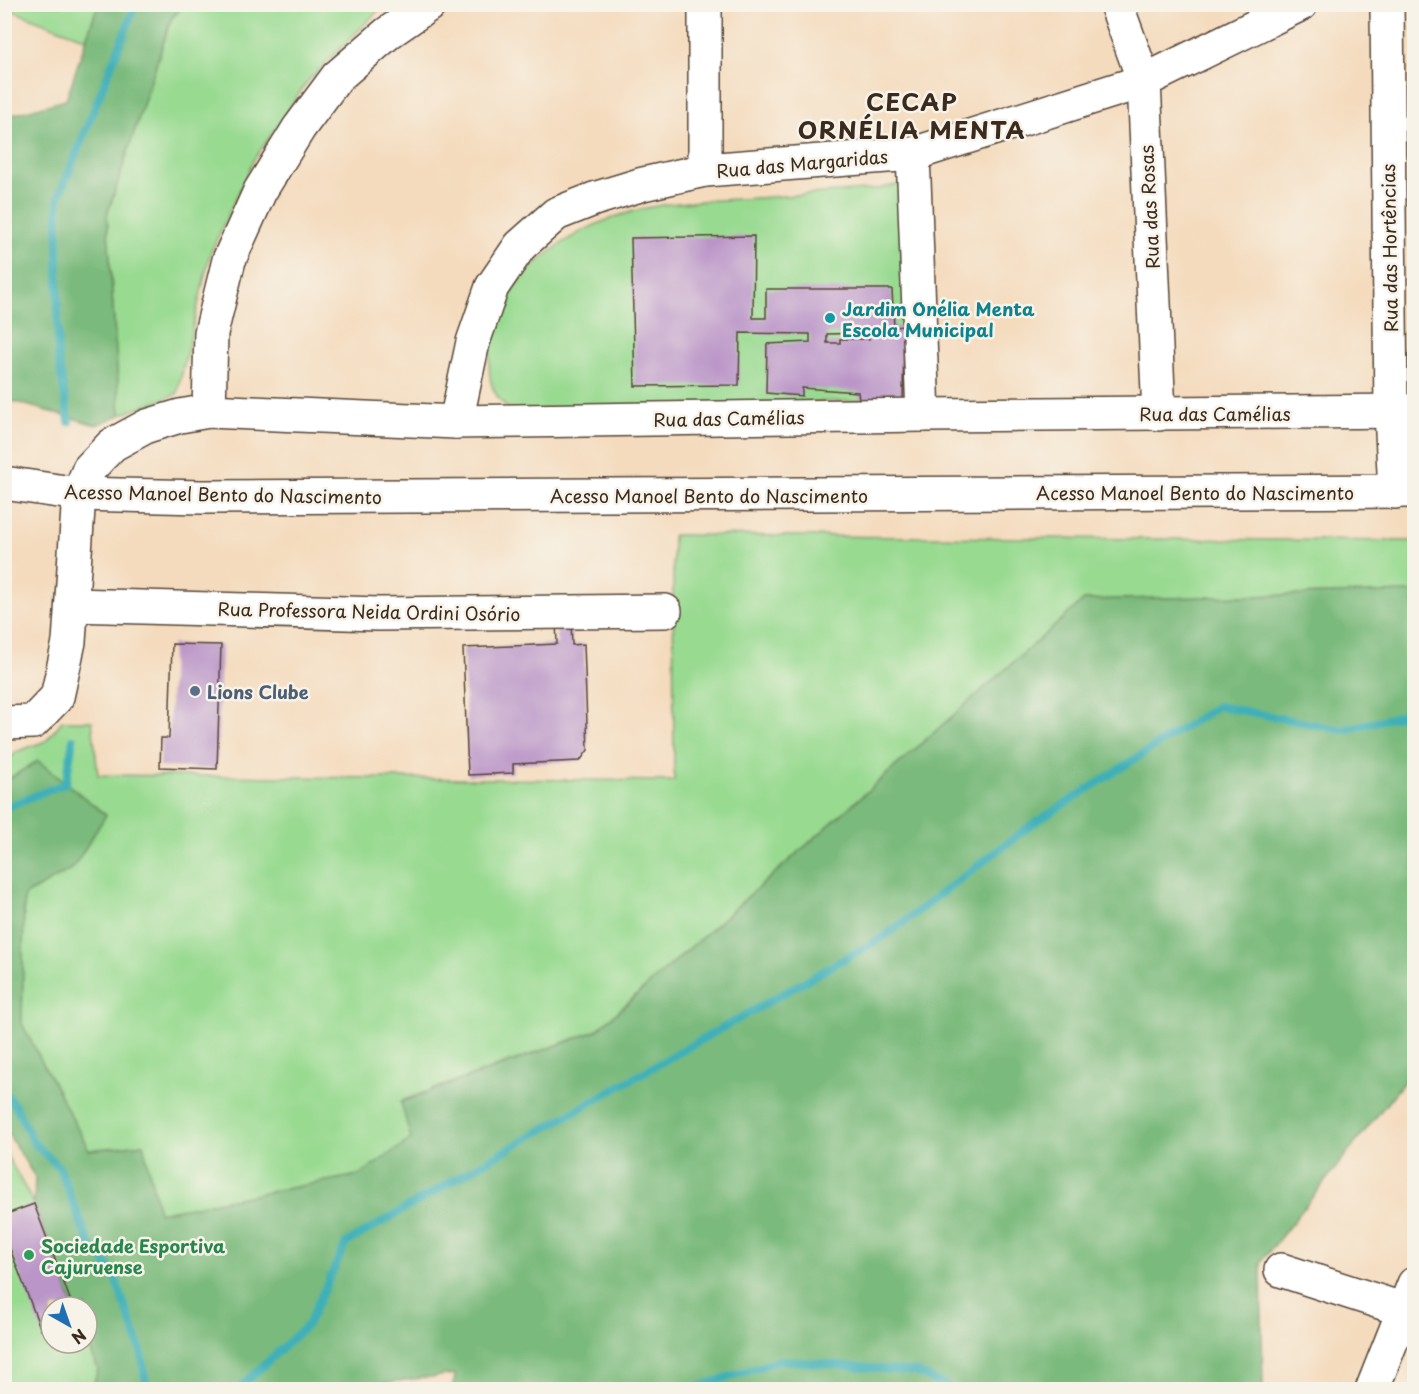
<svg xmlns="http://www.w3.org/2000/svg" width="1419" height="1394" viewBox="0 0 1419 1394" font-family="'Playpen Sans',sans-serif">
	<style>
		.green { fill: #99da91; stroke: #6a8258; stroke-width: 1.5 }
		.forest { fill: #7aba7b; stroke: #5a724c; stroke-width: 1.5 }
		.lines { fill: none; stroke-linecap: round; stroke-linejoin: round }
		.stream { stroke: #3fb0b7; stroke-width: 8 }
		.building { fill: #ba95c8; fill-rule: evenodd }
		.minor-casing { stroke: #574536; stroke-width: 36 }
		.major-casing { stroke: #574536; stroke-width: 36 }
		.minor { stroke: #fff; stroke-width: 33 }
		.major { stroke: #fff; stroke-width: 33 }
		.culture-dot { fill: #0f9aa8; stroke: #f7f3e8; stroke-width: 2 }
		.service-dot { fill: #5c6f8a; stroke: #f7f3e8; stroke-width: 2 }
		.leisure-dot { fill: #2e9e5b; stroke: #f7f3e8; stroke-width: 2 }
		.labels { text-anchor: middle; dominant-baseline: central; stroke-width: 5; stroke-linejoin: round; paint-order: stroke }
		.street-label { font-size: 18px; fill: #3b2a1e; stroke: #f7f3e8 }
		.culture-label { font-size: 18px; font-weight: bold; fill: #0d838f; stroke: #f7f3e8; text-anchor: start }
		.service-label { font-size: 18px; font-weight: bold; fill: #4e5e75; stroke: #f7f3e8; text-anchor: start }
		.leisure-label { font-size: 18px; font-weight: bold; fill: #27864d; stroke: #f7f3e8; text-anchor: start }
		.district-label { font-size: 24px; font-weight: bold; letter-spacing: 1.5px; fill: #3b2a1e; stroke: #f7f3e8 }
	</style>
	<rect width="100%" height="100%" fill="#f7f3e8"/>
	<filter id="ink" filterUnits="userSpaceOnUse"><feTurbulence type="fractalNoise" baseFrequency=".0167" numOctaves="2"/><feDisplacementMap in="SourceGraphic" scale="12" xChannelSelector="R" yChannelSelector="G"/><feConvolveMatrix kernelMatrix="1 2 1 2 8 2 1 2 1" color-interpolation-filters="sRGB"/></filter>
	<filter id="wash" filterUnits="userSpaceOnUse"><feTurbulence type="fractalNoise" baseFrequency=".008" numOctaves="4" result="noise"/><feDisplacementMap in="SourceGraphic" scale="24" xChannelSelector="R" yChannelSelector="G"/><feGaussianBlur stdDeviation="1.35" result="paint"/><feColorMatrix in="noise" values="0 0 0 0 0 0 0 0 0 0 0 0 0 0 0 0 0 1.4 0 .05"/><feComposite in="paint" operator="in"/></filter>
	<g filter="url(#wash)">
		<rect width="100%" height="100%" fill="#f4dbbe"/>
		<g class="green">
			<polygon points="4,5 98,5 86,39 5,8"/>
			<polygon points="184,5 384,5 307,82 253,161 210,254 177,394 120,415 107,215 171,19"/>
			<path d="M900,184L914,399L512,411C485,392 487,367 493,337C509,261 590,217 662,205C693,200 726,200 757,198C798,195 839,192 879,189Z"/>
			<polygon points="673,535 1414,541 1414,592 1084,600 596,1031 401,1101 412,1139 359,1175 158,1213 143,1144 89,1150 22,1024 24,896 73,868 38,761 5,781 5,765 16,752 46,741 62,721 92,721 98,775 674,781"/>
			<polygon points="4,1150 34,1204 73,1307 51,1307 51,1343 87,1342 107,1389 5,1389"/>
		</g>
		<g class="forest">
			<polygon points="98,4 184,5 171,19 107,215 120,415 96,425 5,399 4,117 66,100"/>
			<polygon points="1414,592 1414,1069 1261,1262 1263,1389 453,1389 455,1374 326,1390 92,1389 98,1369 87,1341 87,1307 74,1307 34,1204 35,1177 5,1129 5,781 38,761 106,815 73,868 24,896 22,1024 89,1150 143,1144 159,1213 359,1175 411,1139 401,1102 596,1031 1084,600"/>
		</g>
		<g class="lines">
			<g class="stream">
				<polyline points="69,422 58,356 58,199 136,4"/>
				<polyline points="4,808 66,783 73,739"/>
				<polyline points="4,1091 16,1107 34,1143 59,1167 89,1243 113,1272 141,1351 147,1390"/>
				<polyline points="237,1390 308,1324 346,1243 487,1161 885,936 1030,826 1218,706 1343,730 1414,712"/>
				<polyline points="688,1390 781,1360 916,1372 955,1390"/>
			</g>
		</g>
		<g id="blocks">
			<g class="building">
				<path d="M754,236L753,318H766V289H892L894,327L904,326L903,400L859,399L858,392L802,388V396L766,393L767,344L810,342V334L740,333L739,385L635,386L631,238ZM868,333L869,339H840V343H827V334Z"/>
				<polygon points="571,620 572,645 584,644 588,750 580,761 513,764 513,773 468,775 463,648 557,644 556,621"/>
				<polygon points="172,644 221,645 217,769 160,767 161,738 169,738"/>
				<polygon points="34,1204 73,1307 51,1307 51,1326 41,1330 4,1233 4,1215"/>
			</g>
		</g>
	</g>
	<g filter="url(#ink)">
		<use href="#blocks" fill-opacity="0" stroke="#574536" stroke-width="1.5"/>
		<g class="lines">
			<defs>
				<g id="minor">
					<polyline points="1116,4 1144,81 1159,414"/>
					<polyline points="1387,4 1391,412 1395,492"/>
					<polyline points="913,154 923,415"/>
					<polyline points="705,170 705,4"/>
					<polyline points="209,411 211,333 229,260 260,191 299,128 337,77 388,33 430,4"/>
					<polyline points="456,422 473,342 492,287 520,246 556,214 594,199 643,184 705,170 913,154 1144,81 1301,4"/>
					<polyline points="73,605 379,614 665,611"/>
					<polyline points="4,723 33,722 57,697 69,642 79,494 89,469 112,445 147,426 180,416 209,411 456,422 923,415 1414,411"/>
					<polyline points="1281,1270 1414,1313"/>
					<polyline points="1372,1390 1414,1284"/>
				</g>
				<polyline id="major" points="4,483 79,494 201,497 1414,491"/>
			</defs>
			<use href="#minor" class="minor-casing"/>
			<use href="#major" class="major-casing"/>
			<use href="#minor" class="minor"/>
			<use href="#major" class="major"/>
		</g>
	</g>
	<circle class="culture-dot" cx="830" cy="318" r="6"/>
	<circle class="service-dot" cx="195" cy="691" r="6"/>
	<circle class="leisure-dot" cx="29" cy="1255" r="6"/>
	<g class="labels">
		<g class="street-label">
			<text transform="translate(802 163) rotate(-5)">Rua das Margaridas</text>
			<text transform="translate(1149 207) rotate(-93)">Rua das Rosas</text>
			<text transform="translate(1389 248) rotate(-91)">Rua das Hortências</text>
			<text x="1215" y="413">Rua das Camélias</text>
			<text transform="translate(729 418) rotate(-1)">Rua das Camélias</text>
			<text x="1195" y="492">Acesso Manoel Bento do Nascimento</text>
			<text transform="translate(223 494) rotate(1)">Acesso Manoel Bento do Nascimento</text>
			<text x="709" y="495">Acesso Manoel Bento do Nascimento</text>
			<text transform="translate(369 611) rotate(1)">Rua Professora Neida Ordini Osório</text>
		</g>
		<g class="culture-label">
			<text x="842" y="308">Jardim Onélia Menta<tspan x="842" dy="21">Escola Municipal</tspan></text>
		</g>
		<g class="service-label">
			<text x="207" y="691">Lions Clube</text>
		</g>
		<g class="leisure-label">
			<text x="41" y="1245">Sociedade Esportiva<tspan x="41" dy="21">Cajuruense</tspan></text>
		</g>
		<g class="district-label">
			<text x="912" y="101">CECAP<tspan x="912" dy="28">ORNÉLIA MENTA</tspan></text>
		</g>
	</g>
	<rect width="1419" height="1394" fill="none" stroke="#f7f3e8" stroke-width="24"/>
	<g transform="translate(69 1325) rotate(140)"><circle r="28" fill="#f7f3e8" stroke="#aca397" stroke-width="1.5"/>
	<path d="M0-4.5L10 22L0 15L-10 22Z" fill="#1f6fb2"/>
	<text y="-9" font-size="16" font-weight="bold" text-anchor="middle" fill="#3b2a1e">N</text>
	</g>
</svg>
